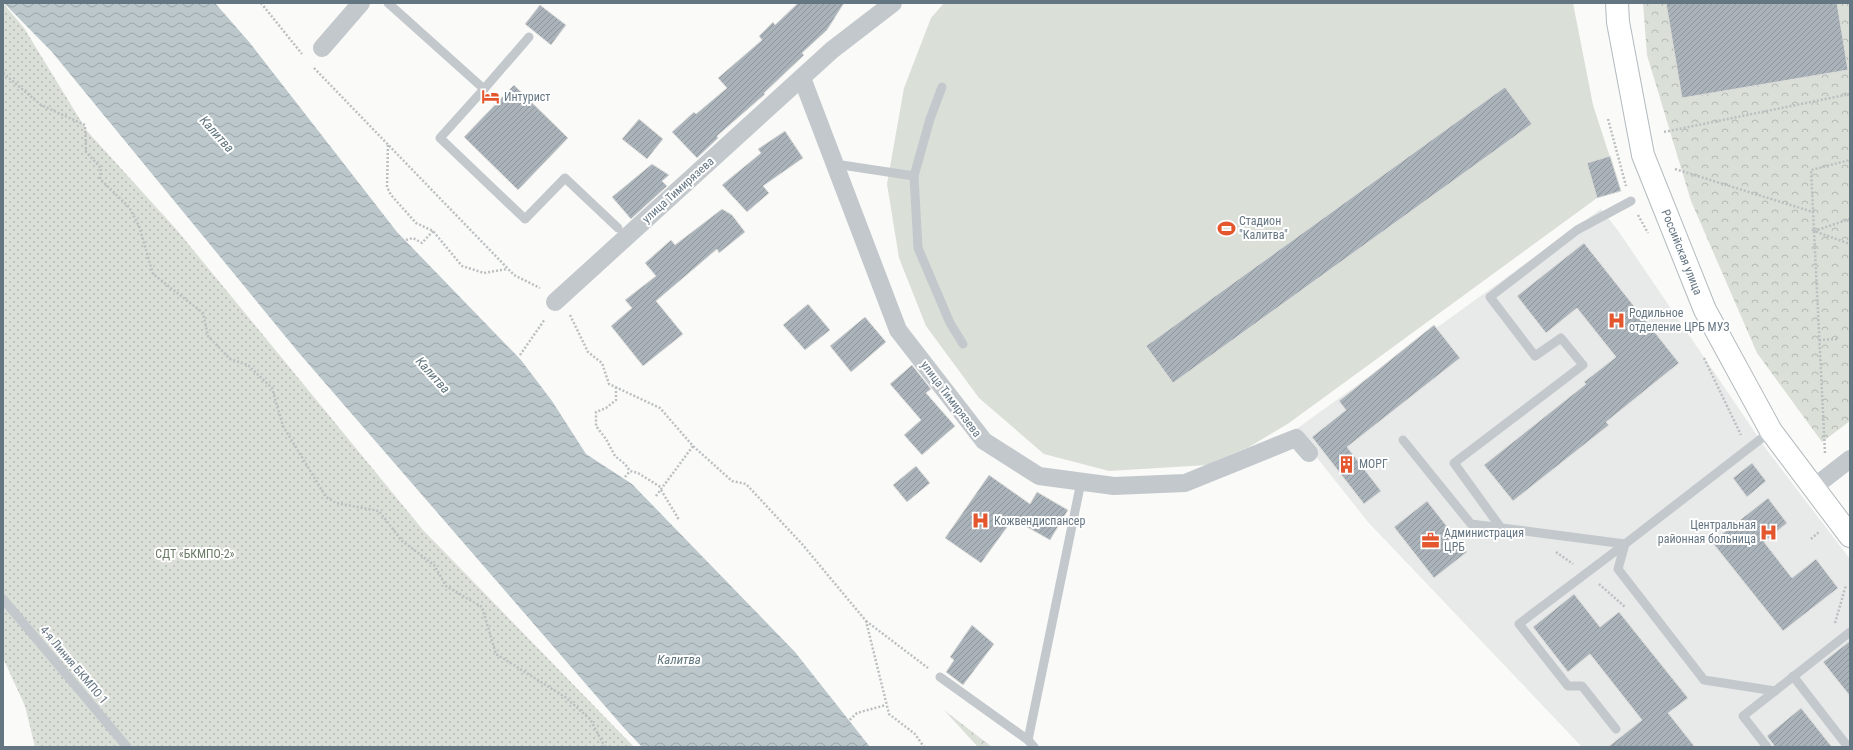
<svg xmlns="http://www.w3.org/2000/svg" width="1853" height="750" viewBox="0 0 1853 750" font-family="'Roboto Condensed',sans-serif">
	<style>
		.built { fill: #e8e9e9 }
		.grass { fill: #dadfd7 }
		.forest { fill: url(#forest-crowns) }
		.garden { fill: url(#garden-dots) }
		.water { fill: url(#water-waves) }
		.building { fill: url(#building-hatch); stroke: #dcdcda }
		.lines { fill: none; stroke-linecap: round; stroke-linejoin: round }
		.secondary-casing { stroke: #b3babf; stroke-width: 24 }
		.path { stroke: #bbbfc2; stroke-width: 2.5; stroke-dasharray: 2 2; stroke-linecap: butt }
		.lane { stroke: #c3c8cc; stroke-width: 9 }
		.street { stroke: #c3c8cc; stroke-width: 18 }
		.secondary { stroke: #fff; stroke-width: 22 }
		.labels { text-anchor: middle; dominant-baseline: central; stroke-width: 4; stroke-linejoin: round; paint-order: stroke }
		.poi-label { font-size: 12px; fill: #657683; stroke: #fff; text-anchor: start }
		.street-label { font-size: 12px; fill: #657683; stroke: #fff }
		.park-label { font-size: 12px; fill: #687a64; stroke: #fff }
		.water-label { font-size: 13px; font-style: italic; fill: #60757c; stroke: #fff }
	</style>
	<defs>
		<pattern id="forest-crowns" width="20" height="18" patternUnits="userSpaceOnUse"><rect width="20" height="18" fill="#dadfd7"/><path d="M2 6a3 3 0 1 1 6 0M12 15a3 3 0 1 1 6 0" fill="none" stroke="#b4b9b4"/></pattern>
		<pattern id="garden-dots" width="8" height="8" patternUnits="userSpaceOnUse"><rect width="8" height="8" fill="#dadfd7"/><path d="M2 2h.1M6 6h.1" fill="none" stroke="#b4b9b4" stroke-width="1.8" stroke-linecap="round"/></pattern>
		<pattern id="water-waves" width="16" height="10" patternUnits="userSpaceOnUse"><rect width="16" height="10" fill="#bbc7cb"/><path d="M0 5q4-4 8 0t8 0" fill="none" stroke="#9ca6aa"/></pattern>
		<pattern id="building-hatch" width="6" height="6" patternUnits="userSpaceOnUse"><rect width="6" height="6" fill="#aab3b9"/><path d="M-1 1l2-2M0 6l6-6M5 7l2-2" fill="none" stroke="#8e969c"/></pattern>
	</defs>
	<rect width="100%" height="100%" fill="#fafaf8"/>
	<polygon class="built" points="1601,209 1619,232 1767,450 1850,559 1850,747 1582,747 1368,522 1295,430"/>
	<polygon class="grass" points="944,3 1573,3 1593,105 1621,191 1597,198 1289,423 1249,447 1207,465 1109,471 1044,454 979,398 926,326 899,258 887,184 904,88 931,18"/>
	<g class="forest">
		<polygon points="1643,3 1850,3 1850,421 1822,442 1757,353 1691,201 1647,55"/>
		<polygon points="944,710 992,747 978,747"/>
	</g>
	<polygon class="garden" points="3,3 24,28 87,131 176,229 423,530 634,747 35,747 25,706 3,658"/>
	<polygon class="water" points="4,3 215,3 250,43 397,232 521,360 552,401 586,454 632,484 795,652 870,747 642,747 624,728 299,353 52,52"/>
	<g class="building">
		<polygon points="798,3 844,3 827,30 802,53 804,55 764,93 765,94 717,136 718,138 697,158 672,132 694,112 696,114 727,88 718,78 762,40 759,36 773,22 775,25"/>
		<polygon points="1666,3 1837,3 1848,70 1682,98"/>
		<polygon points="540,5 566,25 551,45 525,24"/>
		<polygon points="514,85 568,138 518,190 464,137"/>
		<polygon points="1505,87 1532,124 1173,383 1146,346"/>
		<polygon points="639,119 663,139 647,159 622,139"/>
		<polygon points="785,131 803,158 763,186 769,193 747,212 722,185 761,153 758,149"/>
		<polygon points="1610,156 1621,191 1597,198 1587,163"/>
		<polygon points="652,164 669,175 662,181 667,186 631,219 612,197"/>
		<polygon points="722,209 732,215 745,232 719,253 717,249 656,301 683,334 643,366 611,326 632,308 625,300 656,276 645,263 671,240 675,245"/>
		<polygon points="1584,243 1679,363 1606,422 1609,425 1513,501 1484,465 1586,384 1584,382 1616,357 1577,308 1546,333 1517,296"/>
		<polygon points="808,304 830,330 805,350 783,325"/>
		<polygon points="865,317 886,342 851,372 830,346"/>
		<polygon points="1434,325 1460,358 1347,447 1381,491 1364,504 1312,437 1346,410 1339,401"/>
		<polygon points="912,365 931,389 926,393 955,426 922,455 904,435 921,420 890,384"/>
		<polygon points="1752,463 1766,481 1747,497 1733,478"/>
		<polygon points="916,466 930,483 907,502 893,485"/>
		<polygon points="989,475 1030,504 1037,492 1068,510 1050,540 1013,519 981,563 945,538"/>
		<polygon points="1768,498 1787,523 1764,542 1792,578 1816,559 1838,588 1783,631 1712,542"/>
		<polygon points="1427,501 1467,552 1434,578 1394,527"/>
		<polygon points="1574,594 1600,627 1619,612 1688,698 1668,713 1695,747 1608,747 1642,720 1590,654 1568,672 1533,627"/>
		<polygon points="972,625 994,644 963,685 946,672 954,660 950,657"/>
		<polygon points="1850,641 1850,696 1823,662"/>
		<polygon points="1801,708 1832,747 1775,747 1767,736"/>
	</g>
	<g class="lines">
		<defs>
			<g id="secondary">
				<path id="s1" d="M1617,3L1618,22L1643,155L1705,310L1771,431L1850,536"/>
			</g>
		</defs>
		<use href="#secondary" class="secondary-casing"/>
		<g class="path">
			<polyline points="261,3 302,54"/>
			<polyline points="314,68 514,275 540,288"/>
			<polyline points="3,73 41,105 85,125 86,152 101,168 100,179 129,207 139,226 153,274 203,313 208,336 230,359 248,365 272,388 283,426 326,497 336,503 379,511 402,541 434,565 446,586 482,607 496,654 565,697 590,719 605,747"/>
			<polyline points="1608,119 1626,186"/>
			<polyline points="1664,132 1850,94"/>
			<polyline points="388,145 387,187 391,195 416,223 433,231 462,266 484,273 507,269"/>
			<polyline points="1675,169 1813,212"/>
			<polyline points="1638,215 1648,233"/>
			<polyline points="1850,219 1814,231 1850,244"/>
			<polyline points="406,240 413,238 422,243 433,231"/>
			<polyline points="570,315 588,352 602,363 609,384 660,408 693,446 732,481 746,484 802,544 866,621 889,714 915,734 924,747"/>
			<polyline points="1819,340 1838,339"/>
			<polyline points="520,355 545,319"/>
			<polyline points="1704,358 1741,435"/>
			<polyline points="616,387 616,400 606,408 596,412 596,426 606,439 615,456 625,464 630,471 638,473 662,488"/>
			<polyline points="1825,453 1811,170 1850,160"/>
			<polyline points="625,477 630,471"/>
			<polyline points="661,490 678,518 676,519"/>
			<polyline points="656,496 693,446"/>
			<polyline points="1811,539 1819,532"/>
			<polyline points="1556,552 1573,564"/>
			<polyline points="1599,584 1625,607"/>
			<polyline points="866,621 928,668"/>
			<polyline points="1835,623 1846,585"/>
			<polyline points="841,728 857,713 886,705"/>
		</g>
		<g class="lane">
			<polyline points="388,3 484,89 529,37"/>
			<polyline points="484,89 440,138 525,219 565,178 618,228"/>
			<polyline points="835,164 914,176 918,248 950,323 963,344"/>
			<polyline points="914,176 930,119 942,87"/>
			<polyline points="1403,440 1471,524 1625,544 1771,431"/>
			<polyline points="1501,528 1454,463 1583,365 1561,338 1535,356 1490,297 1577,230 1631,201"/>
			<polyline points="3,599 127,747"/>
			<polyline points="1793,676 1848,747"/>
			<polyline points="940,677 1028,740 1034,747"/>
			<polyline points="1616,729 1582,686 1568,686 1519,624 1625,544 1618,569 1704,680 1775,691 1850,632"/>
			<polyline points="1028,740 1081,482"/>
			<polyline points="1767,747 1743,716 1775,691"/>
		</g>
		<g class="street">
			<polyline points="322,48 361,3"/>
			<polyline points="802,78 898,330 984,441 1039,476 1114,486 1185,483 1296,438 1309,453"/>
			<polyline points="555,302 832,50 893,3"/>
			<polyline points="1814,487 1850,459"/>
		</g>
		<use href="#secondary" class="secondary"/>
	</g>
	<defs>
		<symbol id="hotel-bare" viewBox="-9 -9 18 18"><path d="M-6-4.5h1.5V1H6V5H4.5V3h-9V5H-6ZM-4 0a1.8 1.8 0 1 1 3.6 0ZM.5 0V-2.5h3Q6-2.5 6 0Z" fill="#e4572e" stroke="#fff" stroke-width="2.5" paint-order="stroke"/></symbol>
		<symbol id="stadium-bare" viewBox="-9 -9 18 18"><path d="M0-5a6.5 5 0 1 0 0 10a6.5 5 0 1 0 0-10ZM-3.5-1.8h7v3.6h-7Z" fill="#e4572e" stroke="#fff" stroke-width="2.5" paint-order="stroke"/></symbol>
		<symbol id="hospital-bare" viewBox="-9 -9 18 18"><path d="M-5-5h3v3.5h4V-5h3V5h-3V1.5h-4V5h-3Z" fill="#e4572e" stroke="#fff" stroke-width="2.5" paint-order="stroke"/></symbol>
		<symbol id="building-bare" viewBox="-9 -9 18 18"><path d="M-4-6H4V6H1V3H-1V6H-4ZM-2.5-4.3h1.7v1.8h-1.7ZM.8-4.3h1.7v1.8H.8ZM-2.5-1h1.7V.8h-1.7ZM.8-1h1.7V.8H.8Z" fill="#e4572e" stroke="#fff" stroke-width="2.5" paint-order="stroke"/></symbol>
		<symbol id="office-bare" viewBox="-9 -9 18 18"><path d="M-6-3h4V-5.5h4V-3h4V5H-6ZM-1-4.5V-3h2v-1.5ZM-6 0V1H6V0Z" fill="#e4572e" stroke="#fff" stroke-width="2.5" paint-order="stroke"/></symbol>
	</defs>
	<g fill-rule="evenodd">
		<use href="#hotel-bare" x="478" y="84" width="25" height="25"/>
		<use href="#stadium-bare" x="1214" y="216" width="25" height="25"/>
		<use href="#hospital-bare" x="1604" y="308" width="25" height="25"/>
		<use href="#building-bare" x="1334" y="452" width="25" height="25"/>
		<use href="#hospital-bare" x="968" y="508" width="25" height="25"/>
		<use href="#hospital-bare" x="1756" y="520" width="25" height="25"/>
		<use href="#office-bare" x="1418" y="528" width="25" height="25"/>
	</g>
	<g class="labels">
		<g class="poi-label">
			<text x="504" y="97">Интурист</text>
			<text x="1239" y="221">Стадион<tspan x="1239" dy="14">"Калитва"</tspan></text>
			<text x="1629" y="313">Родильное<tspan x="1629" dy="14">отделение ЦРБ МУЗ</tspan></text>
			<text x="1359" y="464">МОРГ</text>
			<text x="994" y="521">Кожвендиспансер</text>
			<text x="1756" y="525" text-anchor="end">Центральная<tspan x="1756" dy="14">районная больница</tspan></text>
			<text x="1444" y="533">Администрация<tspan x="1444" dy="14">ЦРБ</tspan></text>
		</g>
		<g class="street-label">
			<text transform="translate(678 190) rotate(-42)">улица Тимирязева</text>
			<text stroke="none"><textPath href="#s1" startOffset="259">Российская улица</textPath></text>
			<text transform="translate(951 399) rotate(53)">улица Тимирязева</text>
			<text transform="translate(74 665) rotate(50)">4-я Линия БКМПО 1</text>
		</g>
		<g class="park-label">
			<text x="195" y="554">СДТ «БКМПО-2»</text>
		</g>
		<g class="water-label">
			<text transform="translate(217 134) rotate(48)">Калитва</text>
			<text transform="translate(433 375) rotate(48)">Калитва</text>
			<text x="679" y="659">Калитва</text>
		</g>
	</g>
	<rect width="1853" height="750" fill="none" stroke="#657683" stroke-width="8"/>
</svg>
